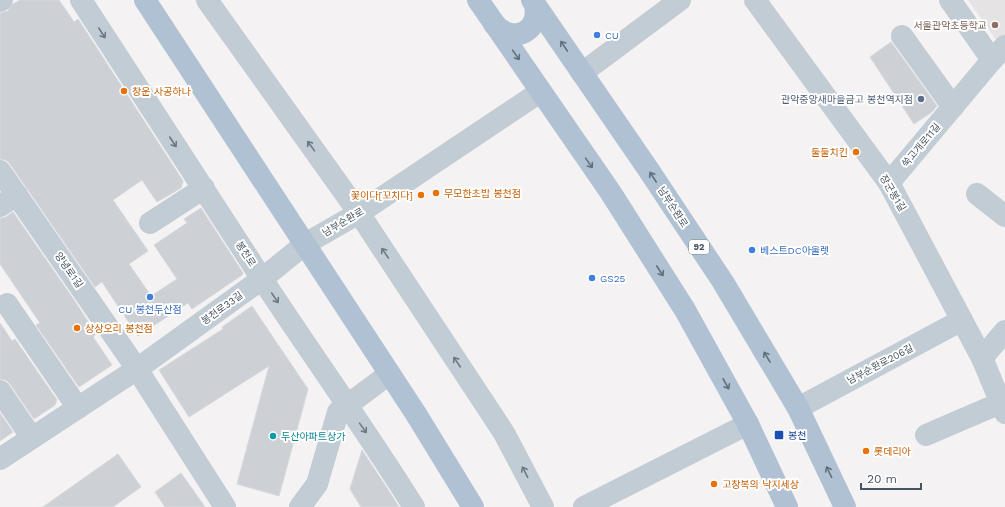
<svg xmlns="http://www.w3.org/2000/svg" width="1005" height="507" viewBox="0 0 1005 507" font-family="'Work Sans','Noto Sans KR',sans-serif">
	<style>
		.education { fill: #e5e3e4 }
		.building { fill: #cdd1d6; stroke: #d5d8dd }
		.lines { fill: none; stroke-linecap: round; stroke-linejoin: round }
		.minor { stroke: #c2ccd4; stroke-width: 22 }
		.major { stroke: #afc1d2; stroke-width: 22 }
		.oneway { stroke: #6c7984 }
		.oneway2 { stroke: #61707d }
		.education-dot { fill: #8d6e63; stroke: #fff; stroke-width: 1.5 }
		.shop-dot { fill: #3f7fe0; stroke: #fff; stroke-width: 1.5 }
		.food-dot { fill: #e8710a; stroke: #fff; stroke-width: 1.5 }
		.service-dot { fill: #5c6f8a; stroke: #fff; stroke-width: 1.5 }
		.transit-dot { fill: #1a4fb4; stroke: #fff; stroke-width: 1.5 }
		.culture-dot { fill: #0f9aa8; stroke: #fff; stroke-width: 1.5 }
		.labels { text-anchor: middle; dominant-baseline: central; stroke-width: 4; stroke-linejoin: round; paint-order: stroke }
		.shield { fill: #fff; stroke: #7e8890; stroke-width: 1 }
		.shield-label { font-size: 9px; font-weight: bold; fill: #475561 }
		.education-label { font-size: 10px; fill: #785e54; stroke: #fff; text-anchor: end }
		.shop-label { font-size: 10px; fill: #366cbe; stroke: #fff; text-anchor: start }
		.food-label { font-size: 10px; fill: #c56008; stroke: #fff; text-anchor: start }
		.service-label { font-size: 10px; fill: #4e5e75; stroke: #fff; text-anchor: end }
		.street-label { font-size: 10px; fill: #475561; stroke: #fff }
		.transit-label { font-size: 10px; fill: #164399; stroke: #fff; text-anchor: start }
		.culture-label { font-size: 10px; fill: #0d838f; stroke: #fff; text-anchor: start }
	</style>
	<rect width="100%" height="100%" fill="#f4f2f2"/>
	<polygon class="education" points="968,0 1005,0 1005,49 1004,51"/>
	<g class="building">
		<polygon points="20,0 59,0 74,22 78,19 183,181 181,188 157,202 142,180 113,200 148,251 129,264 151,296 177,279 154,245 187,223 184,219 201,208 243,273 242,275 192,309 188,303 138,336 102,282 95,287 10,164 6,160 0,159 0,13 8,11 13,4"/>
		<polygon points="891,42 937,106 932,112 914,124 870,57"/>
		<polygon points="13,212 74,300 96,334 93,337 112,365 79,387 36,325 40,323 0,264 0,218 6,217"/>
		<polygon points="252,306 308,389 279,496 237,484 269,366 189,417 159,370 223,329 222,327"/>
		<polygon points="0,323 12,341 15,339 57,400 55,405 34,419 10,384 6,380 0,379"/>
		<polygon points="0,413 13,432 0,441"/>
		<polygon points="362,450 385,485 399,507 361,507 350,489"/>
		<polygon points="118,454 141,487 113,507 43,507"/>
		<polygon points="181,473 205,507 165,507 155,492"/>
	</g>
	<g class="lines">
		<g class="minor">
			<path d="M81,0C142,93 201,186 262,279C312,355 366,430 414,507"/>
			<polyline points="207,0 359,213 504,433 543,507"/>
			<polyline points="755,0 889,183 982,358 1005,413"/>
			<polyline points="950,0 992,60"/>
			<polyline points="0,1 2,0"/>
			<polyline points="902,36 953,107"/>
			<polyline points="582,73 680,0"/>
			<polyline points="0,171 137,369 225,507"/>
			<polyline points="889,183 992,60 1005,46"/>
			<polyline points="977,194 1005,216"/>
			<polyline points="0,206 17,195"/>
			<polyline points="150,223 204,188"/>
			<polyline points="7,304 78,408"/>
			<polyline points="982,358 1005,331"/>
			<polyline points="0,391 32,438"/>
			<polyline points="798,408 962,320"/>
			<polyline points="926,435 1005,401"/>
			<polyline points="0,459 137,369 262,279 305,244 359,213 540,92"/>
			<polyline points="300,507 317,484 338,412 346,404 357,398 389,374"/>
			<polyline points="584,507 748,424"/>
		</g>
		<g class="major">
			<polyline points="145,0 416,414 473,507"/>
			<polyline points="478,0 611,193 685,310 748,424 787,507"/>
			<polyline points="532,0 648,169 723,282 798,408 845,507"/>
			<path d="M494,24C514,46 543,30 534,2"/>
		</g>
	</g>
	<defs><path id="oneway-shaft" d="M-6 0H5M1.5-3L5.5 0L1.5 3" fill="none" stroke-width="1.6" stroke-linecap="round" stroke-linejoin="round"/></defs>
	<g class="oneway">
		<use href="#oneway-shaft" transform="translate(102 33) rotate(57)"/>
		<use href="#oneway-shaft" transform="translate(173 142) rotate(57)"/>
		<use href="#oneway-shaft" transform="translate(311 146) rotate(-126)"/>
		<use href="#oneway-shaft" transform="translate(385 253) rotate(-124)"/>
		<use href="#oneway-shaft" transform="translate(275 298) rotate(56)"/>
		<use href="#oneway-shaft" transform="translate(457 362) rotate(-124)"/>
		<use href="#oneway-shaft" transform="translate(363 428) rotate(55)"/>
		<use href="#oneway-shaft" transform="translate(525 472) rotate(-117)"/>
	</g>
	<g class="oneway2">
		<use href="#oneway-shaft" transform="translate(564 46) rotate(-124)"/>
		<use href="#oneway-shaft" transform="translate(516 55) rotate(55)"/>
		<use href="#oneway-shaft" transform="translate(589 163) rotate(55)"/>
		<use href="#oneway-shaft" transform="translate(653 177) rotate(-123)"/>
		<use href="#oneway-shaft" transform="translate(660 271) rotate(57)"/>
		<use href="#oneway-shaft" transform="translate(767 357) rotate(-121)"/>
		<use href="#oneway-shaft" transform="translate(726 384) rotate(61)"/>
		<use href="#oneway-shaft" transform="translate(829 472) rotate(-116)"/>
	</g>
	<circle class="education-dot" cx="995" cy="25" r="4"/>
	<g class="shop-dot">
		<circle cx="597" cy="35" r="4"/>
		<circle cx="752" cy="250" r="4"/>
		<circle cx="592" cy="278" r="4"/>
		<circle cx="150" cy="297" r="4"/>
	</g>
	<g class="food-dot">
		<circle cx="124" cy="91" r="4"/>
		<circle cx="856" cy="152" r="4"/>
		<circle cx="436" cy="193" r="4"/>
		<circle cx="421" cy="195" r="4"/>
		<circle cx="77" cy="328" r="4"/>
		<circle cx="866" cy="451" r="4"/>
		<circle cx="714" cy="484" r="4"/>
	</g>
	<circle class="service-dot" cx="921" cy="99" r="4"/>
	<rect class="transit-dot" x="774" y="430" width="10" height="10" rx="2"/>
	<circle class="culture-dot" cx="273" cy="436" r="4"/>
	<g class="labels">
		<rect class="shield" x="689" y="240" width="20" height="14" rx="3"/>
		<g class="shield-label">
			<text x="699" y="247">92</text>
		</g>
		<g class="education-label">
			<text x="987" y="25">서울관악초등학교</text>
		</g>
		<g class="shop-label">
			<text x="605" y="35">CU</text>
			<text x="760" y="250">베스트DC아울렛</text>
			<text x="600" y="278">GS25</text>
			<text x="150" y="309" text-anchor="middle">CU 봉천두산점</text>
		</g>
		<g class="food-label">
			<text x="132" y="91">창운 사공하나</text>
			<text x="848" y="152" text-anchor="end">둘둘치킨</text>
			<text x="444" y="193">무모한초밥 봉천점</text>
			<text x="413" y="195" text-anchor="end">꽃이다[꼬치다]</text>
			<text x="85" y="328">상상오리 봉천점</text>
			<text x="874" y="451">롯데리아</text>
			<text x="722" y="484">고창복의 낙지세상</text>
		</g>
		<g class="service-label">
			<text x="913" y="99">관악중앙새마을금고 봉천역지점</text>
		</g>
		<g class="street-label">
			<text transform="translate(921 145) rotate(-50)">쑥고개로11길</text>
			<text transform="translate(893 193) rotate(59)">장군봉1길</text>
			<text transform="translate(673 207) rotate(57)">남부순환로</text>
			<text transform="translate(343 222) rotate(-31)">남부순환로</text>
			<text transform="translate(246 254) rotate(57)">봉천로</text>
			<text transform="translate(69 270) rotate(55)">양녕로1길</text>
			<text transform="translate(222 308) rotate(-36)">봉천로33길</text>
			<text transform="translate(880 364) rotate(-28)">남부순환로206길</text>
		</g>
		<g class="transit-label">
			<text x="788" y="435">봉천</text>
		</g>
		<g class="culture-label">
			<text x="281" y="436">두산아파트상가</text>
		</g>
	</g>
	<path d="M861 483v6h60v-6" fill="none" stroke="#475561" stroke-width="2"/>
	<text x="867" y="483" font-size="12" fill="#475561" stroke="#ffffff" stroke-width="3" paint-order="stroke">20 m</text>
</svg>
